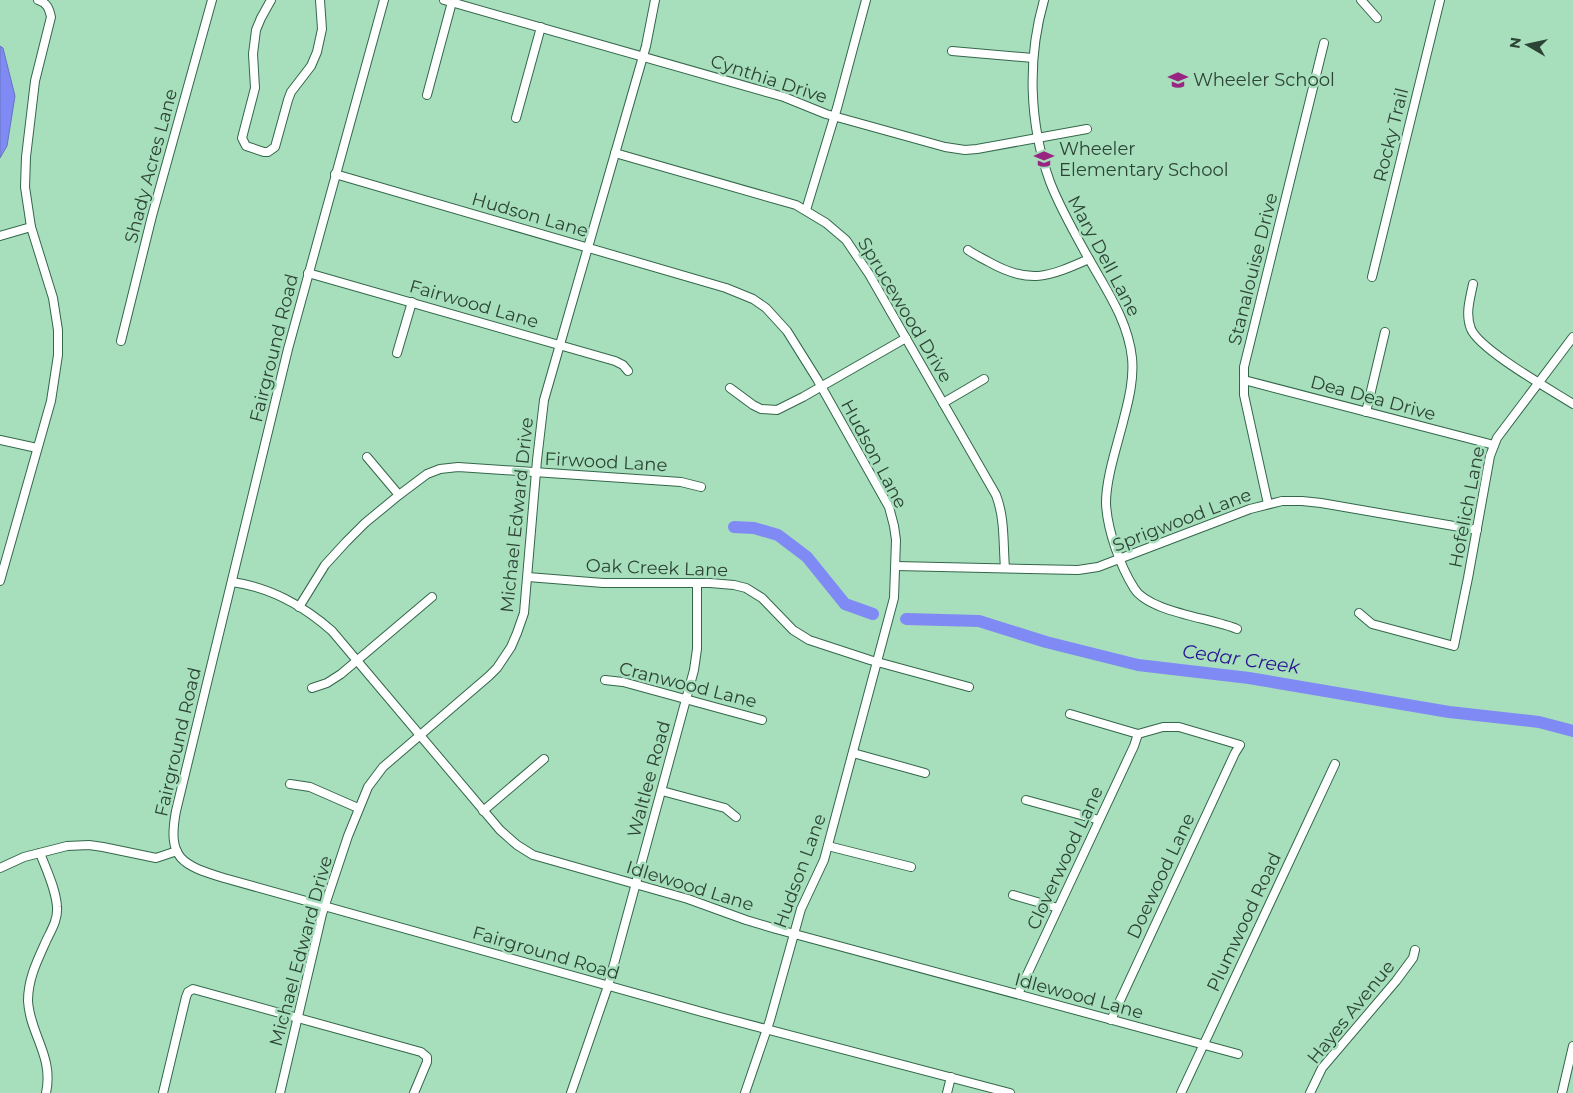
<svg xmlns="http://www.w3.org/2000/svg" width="1573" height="1093" viewBox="0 0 1573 1093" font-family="Montserrat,sans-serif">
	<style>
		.water { fill: #7f8af4; stroke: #6675bb }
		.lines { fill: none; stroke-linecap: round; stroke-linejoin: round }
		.river { stroke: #7f8af4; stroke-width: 12 }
		.street-casing { stroke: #33674a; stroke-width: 10 }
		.street { stroke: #fff; stroke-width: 8 }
		.labels { text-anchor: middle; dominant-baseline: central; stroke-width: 5; stroke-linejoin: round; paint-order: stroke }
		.street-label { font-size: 18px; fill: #2c4335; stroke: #a7dfbc }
		.poi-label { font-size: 18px; fill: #2c4335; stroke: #a7dfbc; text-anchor: start }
		.water-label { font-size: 19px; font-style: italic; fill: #291391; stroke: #a7dfbc }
	</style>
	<rect width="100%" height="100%" fill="#a7dfbc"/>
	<polygon class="water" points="0,46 3,48 15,96 7,146 0,158"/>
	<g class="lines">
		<g class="river">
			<polyline points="734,527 754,528 778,535 807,557 845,604 873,614"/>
			<polyline points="906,619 979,621 1046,642 1138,665 1249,678 1449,712 1539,722 1573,731"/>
		</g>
		<defs>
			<g id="street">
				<polyline points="271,0 261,18 256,30 253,54 255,88 242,138 246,146 264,152 268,152 275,147 288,100 291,92 311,66 317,52 322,29 320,0"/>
				<path d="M384,0L288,349L176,811C167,859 182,865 224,878L720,1017L1010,1093"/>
				<polyline points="444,0 784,97 826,114 945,147 965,150 977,149 1087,129"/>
				<path d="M1044,0C1027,59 1029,124 1050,182C1060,208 1075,234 1089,259C1107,291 1128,321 1132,358C1134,378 1129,399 1124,418C1118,443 1106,477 1106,503C1107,529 1120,566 1134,588C1148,612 1211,618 1237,629"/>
				<polyline points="1361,0 1377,18"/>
				<polyline points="952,51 1033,58"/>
				<polyline points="427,95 452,2"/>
				<polyline points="516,118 541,27"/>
				<path d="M615,153L796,205L826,223L846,240L869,274L996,495C1005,518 1003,544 1005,568"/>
				<polyline points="335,174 726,288 753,299 766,308 787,331 817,379 889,507 894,526 896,540 894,598 824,860 801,909 770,1020 745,1093"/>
				<polyline points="806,210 837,108 866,0"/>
				<polyline points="0,236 31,227"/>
				<path d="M968,250C975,255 982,258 989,262C1030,285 1048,277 1089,259"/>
				<polyline points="308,273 615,361 623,365 628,371"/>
				<polyline points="1372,277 1440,0"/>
				<path d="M1473,284C1470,299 1465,314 1471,329C1480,350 1551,390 1573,404"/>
				<polyline points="121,341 152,216 212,0"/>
				<polyline points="397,353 412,302"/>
				<polyline points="1244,380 1494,445"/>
				<polyline points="730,388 753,405 761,409 777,410 803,397 906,338"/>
				<polyline points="943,403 984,379"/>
				<polyline points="1366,412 1385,332"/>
				<polyline points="0,440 37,448"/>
				<polyline points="367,457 399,495"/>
				<polyline points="1268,504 1244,395 1244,367 1324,43"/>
				<polyline points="896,566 1078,570 1098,567 1250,509 1282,501 1302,501 1321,503 1477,530"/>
				<polyline points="528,577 603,583 710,583 734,585 746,588 762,598 793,630 809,640 870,660 969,687"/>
				<path d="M0,581L51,401L58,355V330L53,298L31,227L25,187L26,157L35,81L51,17C49,8 47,3 38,0"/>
				<path d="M232,582C269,587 304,606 332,631L500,830L517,845L533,855L688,899L746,920L776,929L1238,1054"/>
				<polyline points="299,607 325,565 346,542 365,523 399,495 427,474 440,469 458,467 681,482 701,487"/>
				<polyline points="1359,613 1372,624 1454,646 1468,578 1490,456 1497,438 1573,337"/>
				<polyline points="605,680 623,682 762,720"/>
				<polyline points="312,688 327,683 341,674 432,597"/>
				<polyline points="1070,714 1138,734 1163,727 1179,727 1240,745 1235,753 1111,1020"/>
				<polyline points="853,753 925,773"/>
				<polyline points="290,784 310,787 358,808"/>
				<polyline points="662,791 725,808 736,817"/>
				<polyline points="1026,800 1099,820"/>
				<polyline points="483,811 544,759"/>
				<polyline points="828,846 911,867"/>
				<path d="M40,853C46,869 56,889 57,907C58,919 52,929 47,939C38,959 28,978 28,1001C30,1035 54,1056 46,1093"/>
				<polyline points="0,868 24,857 67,846 89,845 103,847 156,858 177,851"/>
				<polyline points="1013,895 1058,908"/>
				<polyline points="1018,994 1134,746 1138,734"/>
				<polyline points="163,1093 186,997 188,992 193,989 421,1052 427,1057 427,1062 414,1093"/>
				<polyline points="280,1093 322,914 348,836 368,787 383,767 489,676 497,668 511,647 517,633 524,613 537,460 544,400 646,46 655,0"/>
				<polyline points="571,1093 608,986 694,670 697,649 697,583"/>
				<polyline points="947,1093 951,1077"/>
				<polyline points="1181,1093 1335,764"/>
				<polyline points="1310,1093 1322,1068 1396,981 1413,958 1415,950"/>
				<polyline points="1562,1093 1573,1046"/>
			</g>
		</defs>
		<use href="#street" class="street-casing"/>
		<use href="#street" class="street"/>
	</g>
	<defs>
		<symbol id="school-bare" viewBox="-9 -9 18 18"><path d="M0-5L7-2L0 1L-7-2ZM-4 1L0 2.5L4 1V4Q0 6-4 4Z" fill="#992582" stroke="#a7dfbc" stroke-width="2.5" paint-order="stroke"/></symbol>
	</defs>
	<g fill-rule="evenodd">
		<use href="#school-bare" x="1164" y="66" width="28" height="28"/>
		<use href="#school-bare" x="1030" y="145" width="28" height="28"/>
	</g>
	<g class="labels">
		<g class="street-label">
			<text transform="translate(769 79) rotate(18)">Cynthia Drive</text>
			<text transform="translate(1391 135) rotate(-76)">Rocky Trail</text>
			<text transform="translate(151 166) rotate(-75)">Shady Acres Lane</text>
			<text transform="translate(530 215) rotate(16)">Hudson Lane</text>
			<text transform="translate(1104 256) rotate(62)">Mary Dell Lane</text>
			<text transform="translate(1253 269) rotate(-76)">Stanalouise Drive</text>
			<text transform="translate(474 304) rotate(16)">Fairwood Lane</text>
			<text transform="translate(905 310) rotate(59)">Sprucewood Drive</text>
			<text transform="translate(274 348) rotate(-76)">Fairground Road</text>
			<text transform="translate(1373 398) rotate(15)">Dea Dea Drive</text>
			<text transform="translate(874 454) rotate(62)">Hudson Lane</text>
			<text transform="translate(606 462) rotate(3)">Firwood Lane</text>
			<text transform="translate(1467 507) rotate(-79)">Hofelich Lane</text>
			<text transform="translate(517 515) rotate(-84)">Michael Edward Drive</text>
			<text transform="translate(1182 520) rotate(-21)">Sprigwood Lane</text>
			<text transform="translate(657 568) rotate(2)">Oak Creek Lane</text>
			<text transform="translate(688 685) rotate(14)">Cranwood Lane</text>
			<text transform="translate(178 742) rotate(-77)">Fairground Road</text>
			<text transform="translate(649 779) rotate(-75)">Waltlee Road</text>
			<text transform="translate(1065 858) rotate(-65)">Cloverwood Lane</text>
			<text transform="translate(800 871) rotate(-70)">Hudson Lane</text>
			<text transform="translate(1161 876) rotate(-65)">Doewood Lane</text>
			<text transform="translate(690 886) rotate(17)">Idlewood Lane</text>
			<text transform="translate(1244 922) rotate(-65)">Plumwood Road</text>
			<text transform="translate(301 951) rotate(-75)">Michael Edward Drive</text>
			<text transform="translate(546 953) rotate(16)">Fairground Road</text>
			<text transform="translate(1079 996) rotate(15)">Idlewood Lane</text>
			<text transform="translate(1351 1012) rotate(-51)">Hayes Avenue</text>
		</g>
		<g class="poi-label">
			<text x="1193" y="80">Wheeler School</text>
			<text x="1059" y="149">Wheeler<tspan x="1059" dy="21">Elementary School</tspan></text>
		</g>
		<g class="water-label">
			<text transform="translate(1241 659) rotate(8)">Cedar Creek</text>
		</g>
	</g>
	<g transform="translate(1528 45) rotate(279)" stroke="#a7dfbc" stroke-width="4" paint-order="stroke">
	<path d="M0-4L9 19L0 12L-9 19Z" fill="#2c4335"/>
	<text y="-8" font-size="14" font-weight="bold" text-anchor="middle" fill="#2c4335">N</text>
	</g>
</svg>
